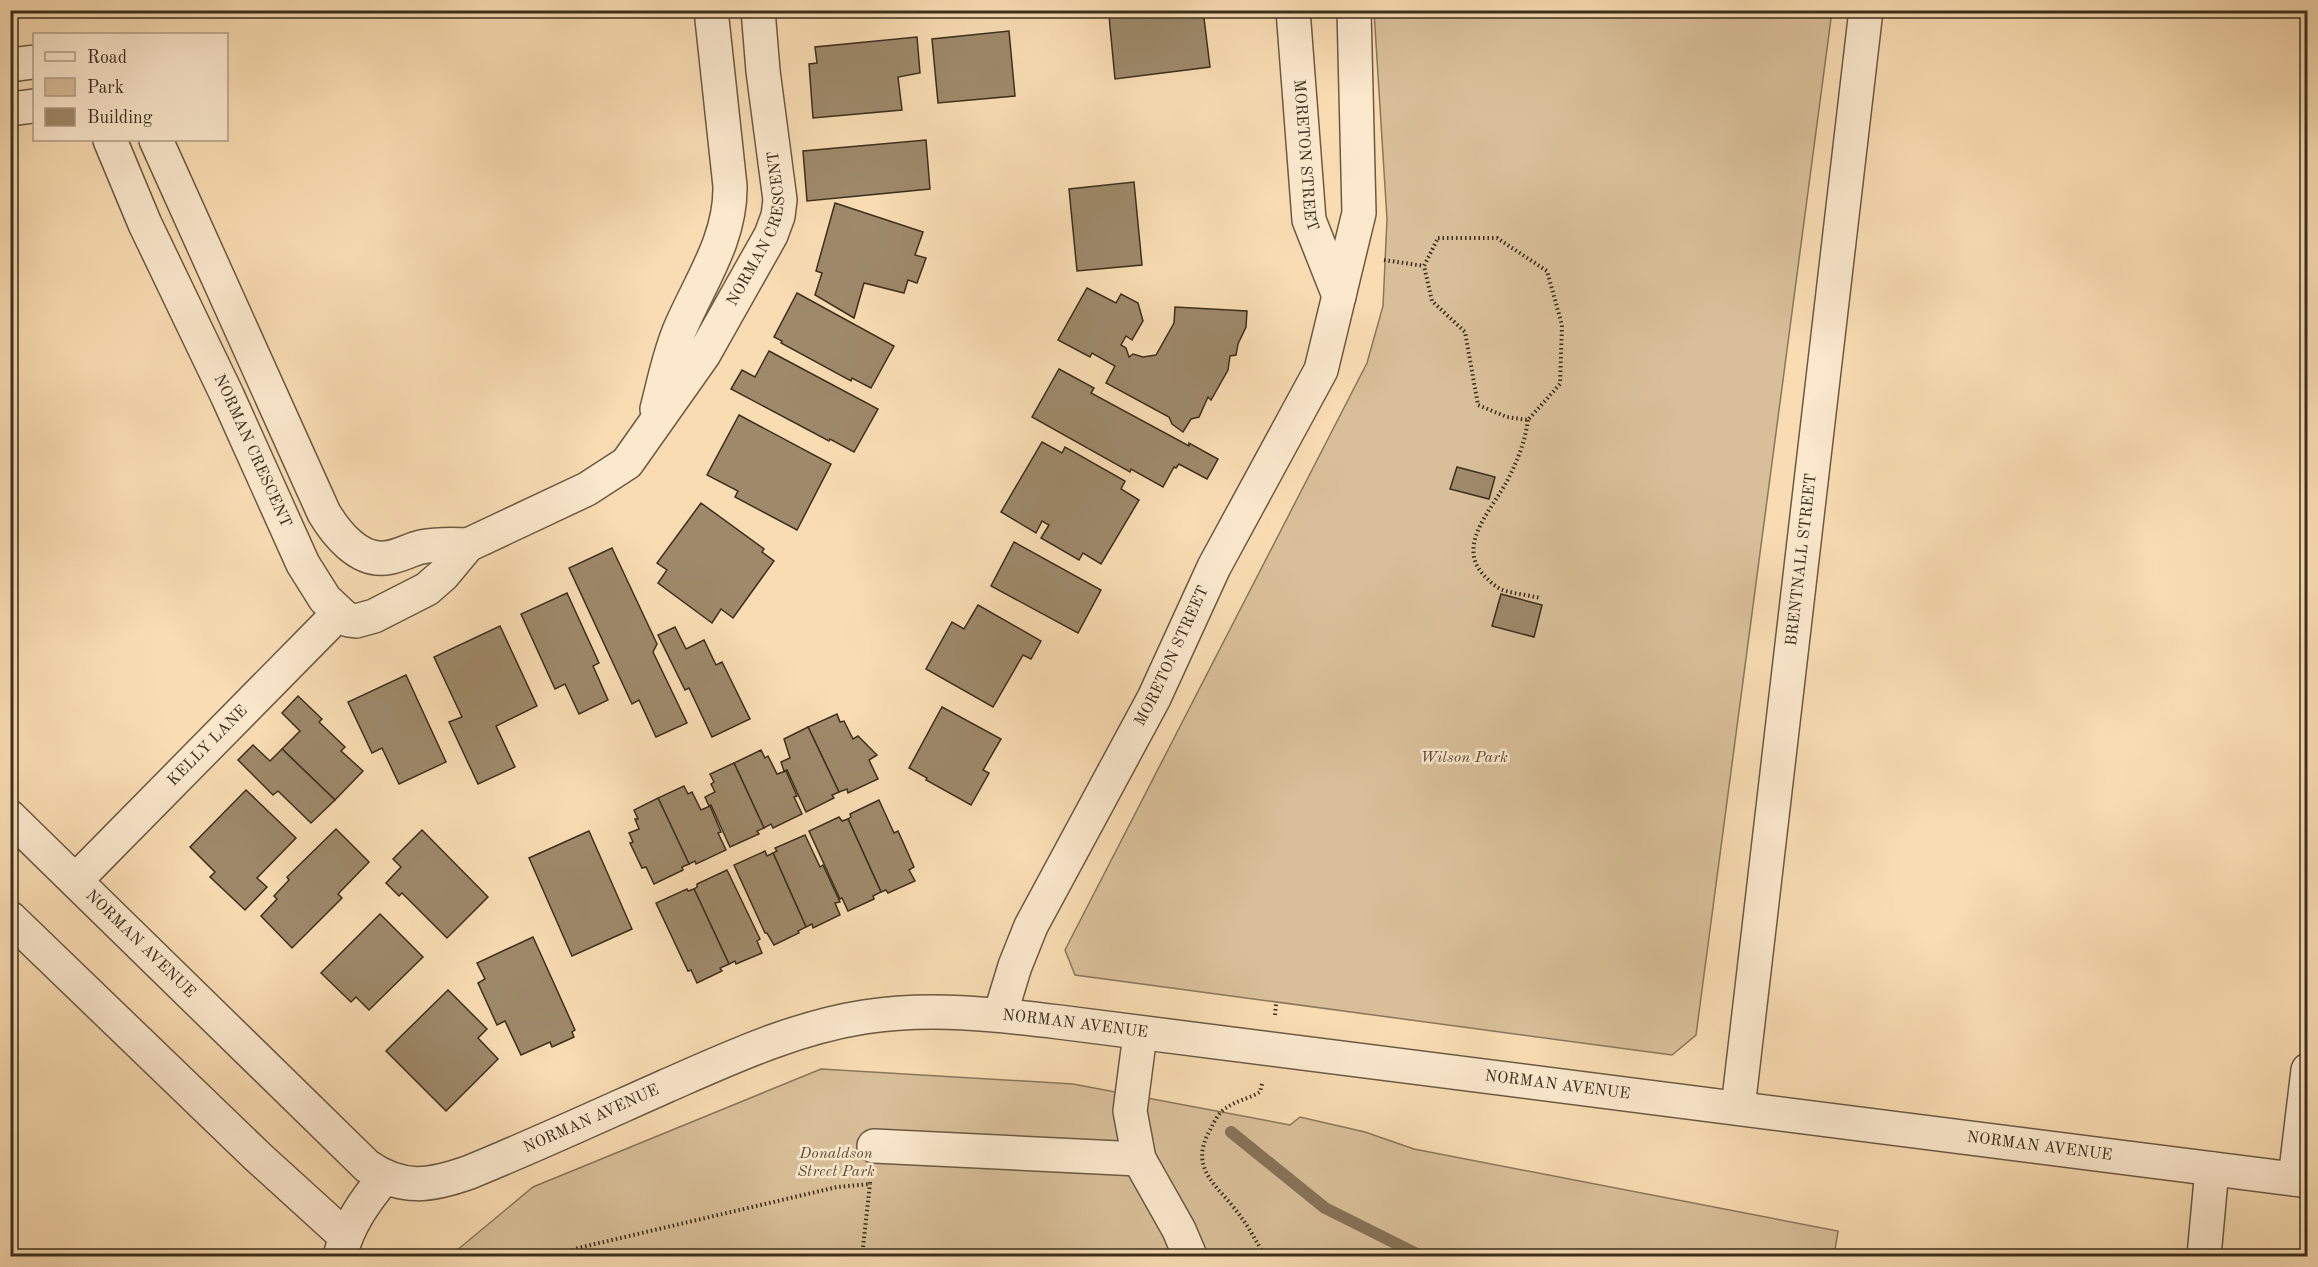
<svg xmlns="http://www.w3.org/2000/svg" width="2318" height="1267" viewBox="0 0 2318 1267" font-family="'Old Standard TT',serif">
	<style>
		.green { fill: #d9bf99; stroke: #8a775b; stroke-width: 1.5 }
		.lines { fill: none; stroke-linecap: round; stroke-linejoin: round }
		.stream { stroke: #877358; stroke-width: 12 }
		.building { fill: #9e896a; stroke: #3c2f1d; stroke-width: 1.5 }
		.minor-casing { stroke: #6b5a42; stroke-width: 36 }
		.path { stroke: #3c2f1d; stroke-width: 4; stroke-dasharray: 1.5 3; stroke-linecap: butt }
		.minor { stroke: #fbe8cd; stroke-width: 33 }
		.labels { text-anchor: middle; dominant-baseline: central; stroke-width: 5; stroke-linejoin: round; paint-order: stroke }
		.street-label { font-size: 16px; fill: #3c2f1d; stroke: #fbe8cd }
		.park-label { font-size: 16px; font-style: italic; fill: #5b4c36; stroke: #fbe8cd }
	</style>
	<rect width="100%" height="100%" fill="#f9dcb2"/>
	<filter id="stains"><feTurbulence type="fractalNoise" baseFrequency=".00333" numOctaves="4"/><feColorMatrix values="0 0 0 0 .2 0 0 0 0 .09 0 0 0 0 .02 0 0 0 .5 -.17"/></filter>
	<radialGradient id="worn" r=".72"><stop offset=".6" stop-color="#630" stop-opacity="0"/><stop offset="1" stop-color="#630" stop-opacity=".3"/></radialGradient>
	<g class="green">
		<polygon points="1374,11 1832,11 1696,1035 1672,1055 1075,975 1065,950 1367,363 1383,306 1387,219"/>
		<polygon points="821,1069 1073,1084 1290,1125 1300,1117 1365,1132 1414,1149 1838,1231 1834,1256 450,1256 533,1187"/>
	</g>
	<g class="lines">
		<polyline class="stream" points="1231,1132 1325,1208 1421,1256"/>
	</g>
	<g class="building">
		<polygon points="1159,10 1203,10 1210,67 1115,79 1109,16"/>
		<polygon points="1009,31 1015,96 938,103 932,39"/>
		<polygon points="917,37 920,73 898,77 902,110 813,118 809,64 817,63 815,47"/>
		<polygon points="926,140 930,189 807,201 803,151"/>
		<polygon points="1134,182 1142,265 1077,271 1069,189"/>
		<polygon points="835,203 923,232 915,255 926,258 917,283 908,280 904,293 864,283 854,318 815,295 822,273 816,271"/>
		<polygon points="1087,288 1116,303 1121,294 1138,303 1143,321 1132,340 1126,336 1121,345 1126,348 1129,357 1133,354 1143,357 1156,355 1174,323 1175,307 1247,311 1246,327 1238,344 1236,355 1230,356 1228,370 1211,400 1208,397 1199,417 1191,419 1183,432 1172,424 1169,417 1106,383 1115,366 1092,353 1090,357 1058,340"/>
		<polygon points="797,293 894,346 871,388 852,378 851,381 781,343 782,341 774,337"/>
		<polygon points="769,351 878,409 854,452 830,439 829,441 731,389 742,370 755,377"/>
		<polygon points="1059,369 1094,388 1091,393 1189,446 1189,443 1218,459 1207,479 1179,464 1176,468 1174,467 1163,487 1131,469 1130,472 1032,417"/>
		<polygon points="739,415 831,464 797,530 735,497 738,491 707,475"/>
		<polygon points="1042,442 1062,453 1065,447 1125,481 1121,489 1139,500 1101,564 1083,553 1079,560 1041,538 1049,525 1042,521 1036,533 1001,512"/>
		<polygon points="1457,467 1495,477 1489,499 1450,489"/>
		<polygon points="701,503 764,549 762,552 774,561 733,618 721,609 712,623 658,583 667,570 657,563"/>
		<polygon points="1014,542 1101,590 1078,633 991,586"/>
		<polygon points="612,548 657,644 653,652 687,723 656,737 639,700 632,704 569,568"/>
		<polygon points="567,593 599,663 593,666 608,700 579,714 565,684 555,689 521,614"/>
		<polygon points="1501,594 1542,605 1534,637 1492,626"/>
		<polygon points="978,605 1041,641 1031,659 1023,655 993,707 926,669 952,622 964,629"/>
		<polygon points="500,626 537,706 496,726 515,767 478,784 449,722 462,717 434,657"/>
		<polygon points="675,627 686,649 704,640 716,665 722,662 750,719 712,737 689,688 685,690 658,635"/>
		<polygon points="406,675 446,762 399,784 382,748 372,753 348,702"/>
		<polygon points="298,696 322,719 319,722 345,747 341,751 363,771 335,800 282,749 300,731 282,713"/>
		<polygon points="942,707 1001,739 983,770 989,773 971,805 926,780 927,778 909,768"/>
		<polygon points="837,714 840,722 844,721 853,739 858,736 877,755 869,760 878,779 848,793 847,789 839,792 808,727"/>
		<polygon points="808,727 839,792 832,795 834,798 806,812 787,770 784,771 781,762 790,758 784,739"/>
		<polygon points="253,745 270,761 282,749 335,800 311,823 278,791 273,795 238,760"/>
		<polygon points="761,750 765,758 768,756 777,774 786,771 797,796 794,797 802,814 773,828 771,824 764,828 734,763"/>
		<polygon points="734,763 764,828 757,831 759,834 730,847 711,805 709,806 705,797 715,792 711,784 714,782 710,774"/>
		<polygon points="684,786 688,794 692,792 701,810 710,806 721,832 718,833 726,850 696,864 695,861 689,864 658,798"/>
		<polygon points="246,790 296,838 257,878 267,887 245,910 210,877 215,872 190,847"/>
		<polygon points="658,798 689,864 682,867 683,870 654,884 646,867 642,868 630,843 633,842 629,833 639,829 635,819 638,819 634,810"/>
		<polygon points="879,800 894,833 898,831 914,867 909,870 915,881 888,893 886,890 881,892 848,819 851,817 850,814"/>
		<polygon points="839,817 842,821 848,819 881,892 873,896 874,899 848,911 842,898 840,899 809,831"/>
		<polygon points="336,829 369,862 338,894 342,898 292,948 261,916 277,899 274,896 289,880 287,877"/>
		<polygon points="422,830 488,897 447,938 402,893 399,896 386,883 401,867 393,859"/>
		<polygon points="589,831 632,929 572,956 529,858"/>
		<polygon points="805,835 820,867 823,865 840,902 835,903 840,915 813,928 812,924 806,927 773,853 777,851 775,848"/>
		<polygon points="765,851 767,856 773,853 806,927 798,931 799,933 774,945 767,933 765,933 734,865"/>
		<polygon points="727,870 760,939 757,941 762,953 736,964 735,961 729,964 694,889 697,887 697,884"/>
		<polygon points="687,889 688,891 694,889 729,964 720,968 722,971 697,983 691,970 688,971 656,903"/>
		<polygon points="380,914 423,957 369,1010 356,997 351,1002 321,973"/>
		<polygon points="533,937 575,1030 572,1032 574,1037 552,1047 550,1042 521,1055 505,1021 497,1025 478,983 485,979 477,963"/>
		<polygon points="448,990 487,1029 478,1038 498,1059 446,1111 386,1051"/>
	</g>
	<g class="lines">
		<defs>
			<g id="minor">
				<path id="s1" d="M1293,10L1309,220L1339,296"/>
				<polyline points="10,65 34,62"/>
				<polyline points="10,109 34,106"/>
				<path id="s2" d="M110,140L145,224L227,395L303,564L325,599L342,615L348,620L356,621L374,616L427,589L443,575L468,545L587,489L627,463L704,354L771,235L778,216L780,200L763,71L758,10"/>
				<path d="M156,140L324,513C336,533 358,561 385,558C398,557 409,550 421,547C437,544 453,544 468,545"/>
				<path d="M657,409C664,382 669,355 680,329C700,282 731,239 730,186L711,10"/>
				<path id="s3" d="M10,817L367,1166C402,1191 431,1186 470,1172C536,1145 601,1115 666,1086C730,1058 794,1028 864,1017C929,1007 994,1014 1059,1022L2308,1181"/>
				<path id="s4" d="M76,880L339,613"/>
				<polyline points="10,918 257,1156 346,1237"/>
				<path id="s5" d="M1000,1015L1015,966L1031,926L1154,698L1214,567L1321,370L1359,213L1354,10"/>
				<polyline points="1140,1034 1130,1111 1139,1159 1179,1230 1190,1256"/>
				<path id="s6" d="M1738,1108L1866,10"/>
				<polyline points="874,1146 1139,1159"/>
				<polyline points="2295,1179 2308,1070"/>
				<path d="M340,1256C348,1225 364,1202 384,1178"/>
				<polyline points="2204,1256 2212,1169"/>
			</g>
		</defs>
		<use href="#minor" class="minor-casing"/>
		<g class="path">
			<polygon points="1438,238 1497,238 1547,271 1562,325 1560,384 1528,420 1507,417 1478,405 1465,332 1432,301 1424,266"/>
			<polyline points="1384,260 1424,266"/>
			<path d="M1528,420C1525,442 1517,462 1507,481C1493,508 1457,544 1482,573C1487,579 1495,587 1503,590C1515,594 1528,595 1540,598"/>
			<polyline points="1275,1015 1276,1004"/>
			<path d="M1262,1084L1260,1092C1250,1098 1236,1101 1226,1108C1219,1112 1214,1122 1210,1130C1187,1171 1220,1186 1241,1217C1250,1229 1257,1243 1265,1256"/>
			<polyline points="560,1256 578,1248 837,1187 870,1184 870,1182"/>
			<polyline points="862,1256 870,1184"/>
		</g>
		<use href="#minor" class="minor"/>
	</g>
	<g class="labels">
		<g class="street-label">
			<text stroke="none"><textPath href="#s1" startOffset="146">MORETON STREET</textPath></text>
			<text stroke="none"><textPath href="#s2" startOffset="1137">NORMAN CRESCENT</textPath></text>
			<text stroke="none"><textPath href="#s2" startOffset="342">NORMAN CRESCENT</textPath></text>
			<text stroke="none"><textPath href="#s6" startOffset="552">BRENTNALL STREET</textPath></text>
			<text stroke="none"><textPath href="#s5" startOffset="399">MORETON STREET</textPath></text>
			<text stroke="none"><textPath href="#s4" startOffset="188">KELLY LANE</textPath></text>
			<text stroke="none"><textPath href="#s3" startOffset="182">NORMAN AVENUE</textPath></text>
			<text stroke="none"><textPath href="#s3" startOffset="1244">NORMAN AVENUE</textPath></text>
			<text stroke="none"><textPath href="#s3" startOffset="1730">NORMAN AVENUE</textPath></text>
			<text stroke="none"><textPath href="#s3" startOffset="740">NORMAN AVENUE</textPath></text>
			<text stroke="none"><textPath href="#s3" startOffset="2216">NORMAN AVENUE</textPath></text>
		</g>
		<g class="park-label">
			<text x="1464" y="758">Wilson Park</text>
			<text x="836" y="1154">Donaldson<tspan x="836" dy="18">Street Park</tspan></text>
		</g>
	</g>
	<rect width="2318" height="1267" fill="none" stroke="#f9dcb2" stroke-width="36"/>
	<rect x="12" y="12" width="2294" height="1243" fill="none" stroke="#3c2f1d" stroke-width="3"/>
	<rect x="18" y="18" width="2282" height="1231" fill="none" stroke="#3c2f1d" stroke-width="1.5"/>
	<rect x="33" y="33" width="195" height="108" fill="#fbe8cd" stroke="#af9e87" stroke-width="1.5"/>
	<rect x="45" y="52" width="30" height="9" fill="#fbe8cd" stroke="#af9e87" stroke-width="1.5"/>
	<text x="87" y="63" font-size="18" fill="#3c2f1d">Road</text>
	<rect x="45" y="78" width="30" height="18" fill="#d9bf99" stroke="#af9e87" stroke-width="1.5"/>
	<text x="87" y="93" font-size="18" fill="#3c2f1d">Park</text>
	<rect x="45" y="108" width="30" height="18" fill="#9e896a" stroke="#af9e87" stroke-width="1.5"/>
	<text x="87" y="123" font-size="18" fill="#3c2f1d">Building</text>
	<rect width="100%" height="100%" filter="url(#stains)"/>
	<rect width="100%" height="100%" fill="url(#worn)"/>
</svg>
